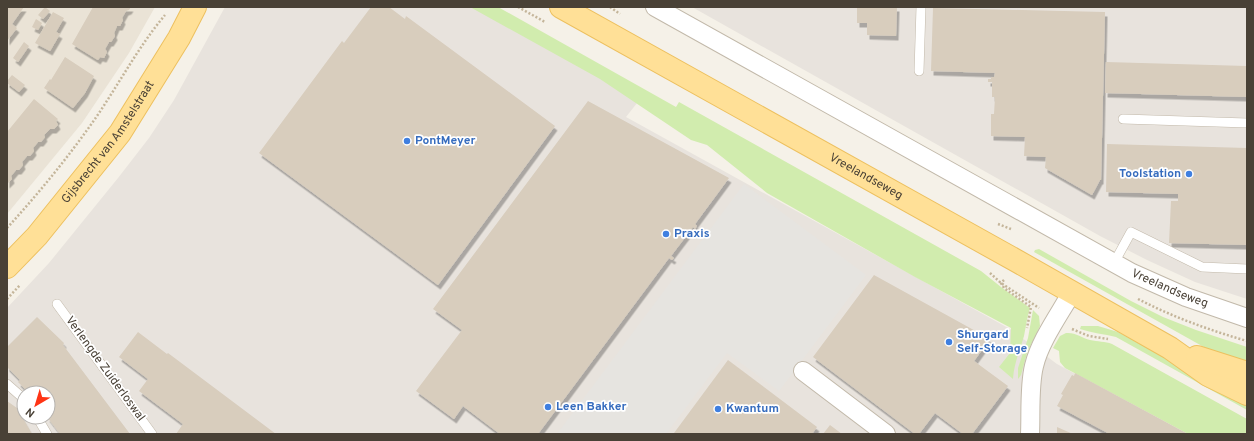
<svg xmlns="http://www.w3.org/2000/svg" width="1254" height="441" viewBox="0 0 1254 441" font-family="Overpass,sans-serif">
	<style>
		.residential { fill: #eae3d6 }
		.industrial { fill: #e8e3dd; fill-rule: evenodd }
		.green { fill: #d1ecae }
		.parking { fill: #e6e4e0 }
		.building { fill: #d8cdbd; filter: url(#shadow) }
		.lines { fill: none; stroke-linecap: round; stroke-linejoin: round }
		.lane-casing { stroke: #c2b9aa; stroke-width: 10 }
		.street-casing { stroke: #c2b9aa; stroke-width: 20 }
		.primary-casing { stroke: #edc05f; stroke-width: 24 }
		.path { stroke: #c4b59a; stroke-width: 2.5; stroke-dasharray: 2 2; stroke-linecap: butt }
		.lane { stroke: #fff; stroke-width: 9 }
		.street { stroke: #fff; stroke-width: 18 }
		.primary { stroke: #ffe097; stroke-width: 22 }
		.shop-dot { fill: #3f7fe0; stroke: #fff; stroke-width: 1.5 }
		.labels { text-anchor: middle; dominant-baseline: central; stroke-width: 3.5; stroke-linejoin: round; paint-order: stroke }
		.shop-label { font-size: 12px; font-weight: bold; fill: #366cbe; stroke: #fff; text-anchor: start }
		.street-label { font-size: 12px; fill: #494136; stroke: #fff }
	</style>
	<defs>
		<filter id="shadow"><feDropShadow dx="2.5" dy="4.5" stdDeviation="0" flood-color="#0004"/></filter>
	</defs>
	<rect width="100%" height="100%" fill="#f5f1e8"/>
	<polygon class="residential" points="7,7 155,7 129,53 82,123 7,214"/>
	<g class="industrial">
		<path d="M225,7H473L641,98L626,117L1010,329L1057,364L1187,434H7V308L49,263L118,178L149,138L174,100ZM24,393H48V417H24Z"/>
		<polygon points="692,7 1247,7 1247,299 1195,282 1147,260 1100,236"/>
	</g>
	<g class="green">
		<path d="M470,7H498L676,107L679,102L981,271L1001,287L1030,308C1027,317 1026,326 1024,336C1020,350 1014,363 1013,379L999,367L1010,353L1011,328L915,277L767,193L707,145L691,140L600,79Z"/>
		<polygon points="1039,249 1131,301 1163,317 1196,330 1247,347 1247,367 1202,346 1034,252 1035,250"/>
		<polygon points="1033,310 1039,316 1040,326 1027,353 1021,375 1018,379 1018,368 1028,338"/>
		<path d="M1081,326H1098L1118,332L1247,403V410L1116,337C1104,334 1092,333 1080,329Z"/>
		<path d="M1066,333C1075,332 1082,338 1090,340C1098,342 1105,341 1112,344L1247,419V434H1188L1065,368L1060,362L1059,351L1053,348L1060,336Z"/>
	</g>
	<polygon class="parking" points="744,184 866,275 779,391 727,353 666,434 557,434"/>
	<g class="building">
		<polygon points="7,7 24,7 12,24 17,28 7,41"/>
		<polygon points="45,7 50,11 43,19 38,15"/>
		<polygon points="93,7 131,7 129,10 126,11 122,18 123,20 120,26 117,26 114,33 115,36 111,42 109,42 105,49 107,52 104,58 100,57 98,60 72,44"/>
		<polygon points="371,7 389,7 405,19 406,16 555,126 438,285 259,153 342,41 344,43"/>
		<polygon points="857,7 897,7 896,36 867,35 867,23 857,23"/>
		<polygon points="933,8 1105,12 1101,180 1100,180 1092,195 1045,168 1046,157 1024,156 1025,137 991,136 991,114 994,114 995,97 992,97 992,82 988,82 988,79 991,79 991,77 994,77 995,73 931,71"/>
		<polygon points="53,12 64,18 56,32 60,34 50,51 35,43"/>
		<polygon points="36,19 42,23 38,30 32,27"/>
		<polygon points="24,42 29,46 18,62 13,58"/>
		<polygon points="65,57 94,76 85,93 73,108 44,88 50,79 51,80"/>
		<polygon points="1106,62 1247,66 1247,97 1105,93"/>
		<polygon points="12,75 25,85 19,92 7,83 7,81"/>
		<polygon points="34,99 58,119 56,121 58,125 54,129 50,129 44,135 45,137 41,142 38,142 33,148 34,151 30,156 27,156 22,162 23,165 19,170 16,170 11,176 12,179 7,184 7,132"/>
		<polygon points="588,101 729,178 695,224 697,226 695,229 693,227 671,256 674,258 672,260 669,258 538,434 500,434 463,406 454,419 416,391 462,330 433,309"/>
		<polygon points="1107,144 1247,148 1247,245 1169,243 1171,201 1178,201 1178,194 1106,192"/>
		<polygon points="874,275 990,339 974,361 1008,386 972,434 963,434 935,413 919,434 915,434 813,357"/>
		<polygon points="37,317 64,343 63,345 130,434 60,434 47,417 48,417 48,393 29,393 18,382 20,380 7,367 7,347"/>
		<polygon points="138,332 167,354 168,353 276,434 176,434 183,424 139,391 148,379 119,357"/>
		<polygon points="728,360 817,427 812,434 676,434 674,433"/>
		<polygon points="1075,373 1188,434 1109,434 1106,432 1057,406 1063,395 1061,394 1072,375 1074,376"/>
		<polygon points="7,401 17,408 32,434 7,434"/>
		<polygon points="830,425 842,434 823,434"/>
		<polygon points="1057,427 1073,434 1057,434"/>
	</g>
	<g class="lines">
		<defs>
			<g id="lane">
				<polyline points="919,71 921,7"/>
				<polyline points="1123,119 1247,123"/>
				<polyline points="1114,263 1131,232 1202,267 1247,269"/>
				<polyline points="57,304 152,434"/>
				<polyline points="7,384 24,399"/>
				<polyline points="37,417 47,434"/>
			</g>
			<g id="street">
				<path id="s1" d="M655,7L1132,273L1186,297L1247,318"/>
				<polyline points="803,371 886,434"/>
				<path d="M1030,434C1031,414 1029,386 1034,366C1040,341 1059,315 1072,292"/>
			</g>
			<g id="primary">
				<path id="s2" d="M561,7L1015,260L1170,348L1208,375L1247,394"/>
				<path id="s3" d="M7,267L37,236L120,133L179,38L195,7"/>
				<polyline points="1197,357 1247,373"/>
			</g>
		</defs>
		<use href="#lane" class="lane-casing"/>
		<use href="#street" class="street-casing"/>
		<use href="#primary" class="primary-casing"/>
		<g class="path">
			<polyline points="518,7 545,22"/>
			<polyline points="610,7 620,14"/>
			<polyline points="998,224 1011,229"/>
			<path d="M7,228C39,193 70,155 97,116C120,82 139,46 165,15"/>
			<polyline points="990,273 1001,283 1039,308"/>
			<polyline points="1004,280 1001,283 1004,288 1031,307 1027,328"/>
			<polyline points="7,299 20,285"/>
			<path d="M1138,299C1173,317 1209,330 1247,341"/>
			<polyline points="1072,329 1089,336 1108,339"/>
		</g>
		<use href="#lane" class="lane"/>
		<use href="#street" class="street"/>
		<use href="#primary" class="primary"/>
	</g>
	<g class="shop-dot">
		<circle cx="407" cy="141" r="4"/>
		<circle cx="1189" cy="174" r="4"/>
		<circle cx="666" cy="234" r="4"/>
		<circle cx="949" cy="342" r="4"/>
		<circle cx="548" cy="407" r="4"/>
		<circle cx="718" cy="409" r="4"/>
	</g>
	<g class="labels">
		<g class="shop-label">
			<text x="415" y="141">PontMeyer</text>
			<text x="1181" y="174" text-anchor="end">Toolstation</text>
			<text x="674" y="234">Praxis</text>
			<text x="957" y="335">Shurgard<tspan x="957" dy="14">Self-Storage</tspan></text>
			<text x="556" y="407">Leen Bakker</text>
			<text x="726" y="409">Kwantum</text>
		</g>
		<g class="street-label">
			<text stroke="none"><textPath href="#s3" startOffset="161">Gijsbrecht van Amstelstraat</textPath></text>
			<text stroke="none"><textPath href="#s2" startOffset="349">Vreelandseweg</textPath></text>
			<text stroke="none"><textPath href="#s1" startOffset="587">Vreelandseweg</textPath></text>
			<text transform="translate(105 369) rotate(54)">Verlengde Zuiderloswal</text>
		</g>
	</g>
	<rect width="1254" height="441" fill="none" stroke="#494136" stroke-width="16"/>
	<g transform="translate(36 405) rotate(218)"><circle r="19" fill="#ffffff" stroke="#b6b3af"/>
	<path d="M0-3L7 15L0 10L-7 15Z" fill="#ff3415"/>
	<text y="-6" font-size="11" font-weight="bold" text-anchor="middle" fill="#494136">N</text>
	</g>
</svg>
